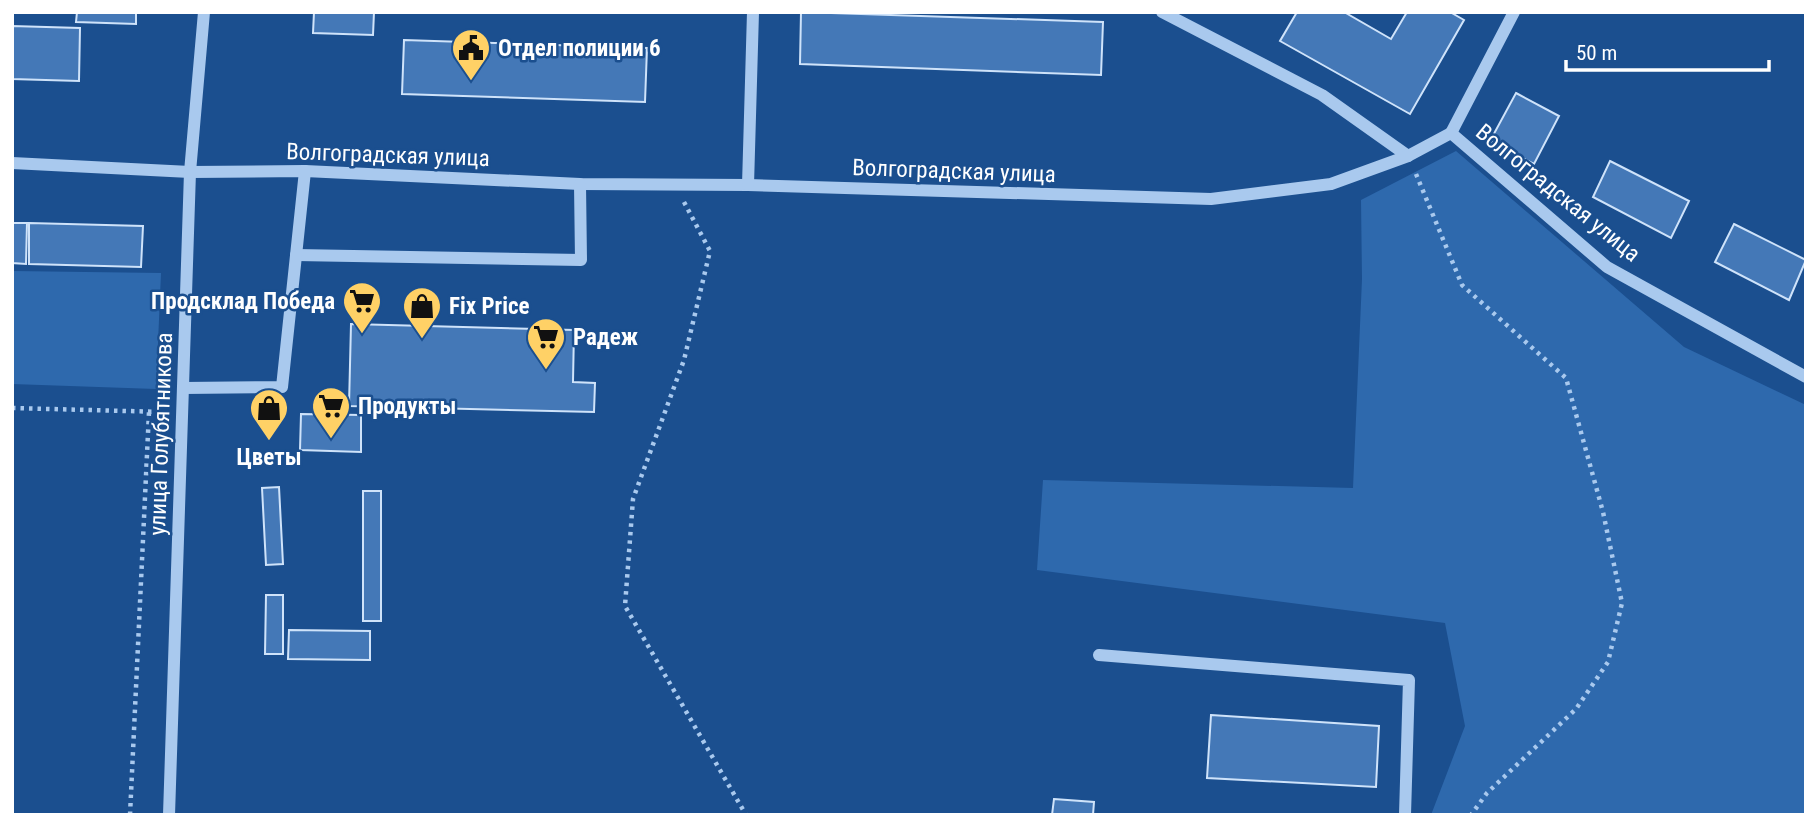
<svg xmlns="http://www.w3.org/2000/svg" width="1818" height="827" viewBox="0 0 1818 827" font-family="'Roboto Condensed',sans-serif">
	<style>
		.green { fill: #2e69ad }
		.building { fill: #4478b7; stroke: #cfe3fa; stroke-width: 2 }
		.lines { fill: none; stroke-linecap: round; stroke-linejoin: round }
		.path { stroke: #a9c9ee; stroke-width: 4.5; stroke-dasharray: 3.5 5; stroke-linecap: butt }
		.minor { stroke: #a9c9ee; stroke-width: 12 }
		.labels { text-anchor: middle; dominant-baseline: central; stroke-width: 5; stroke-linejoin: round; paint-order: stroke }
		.poi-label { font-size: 23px; font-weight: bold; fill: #fff; stroke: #1b4f8f; text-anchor: start }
		.street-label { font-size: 23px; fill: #fff; stroke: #1b4f8f }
	</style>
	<rect width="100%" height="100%" fill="#1b4f8f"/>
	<g class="green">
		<polygon points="1456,151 1684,347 1806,405 1806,815 1431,815 1465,726 1445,623 1037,570 1043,480 1353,488 1362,279 1361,200"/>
		<polygon points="12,271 161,273 156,389 12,384"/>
	</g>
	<g class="building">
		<polygon points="77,12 136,12 136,24 76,22"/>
		<polygon points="314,12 374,12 373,35 313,33"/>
		<polygon points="801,12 1103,22 1101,75 800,64"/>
		<polygon points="1297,12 1344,12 1391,39 1407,12 1450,12 1464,20 1410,114 1280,41"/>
		<polygon points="12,26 80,28 79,81 12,79"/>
		<polygon points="404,40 647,48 645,102 402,94"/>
		<polygon points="1516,93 1559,116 1534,164 1490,141"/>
		<polygon points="1610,161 1689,201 1671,238 1593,197"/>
		<polygon points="12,223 27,223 26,264 12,263"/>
		<polygon points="29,223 143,226 141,267 29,264"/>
		<polygon points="1734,224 1806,260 1789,300 1715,262"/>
		<polygon points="351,324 574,330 573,382 595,383 594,412 349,406"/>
		<polygon points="301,414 361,415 361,452 300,450"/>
		<polygon points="279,487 283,564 266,565 262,488"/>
		<rect x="363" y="491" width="18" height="130"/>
		<polygon points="266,595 283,595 283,654 265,654"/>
		<polygon points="289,630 370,631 370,660 288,659"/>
		<polygon points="1211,715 1379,726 1376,787 1207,778"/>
		<polygon points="1054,799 1094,802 1093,815 1052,815"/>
	</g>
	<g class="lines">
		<g class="path">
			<polyline points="1416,174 1462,285 1566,378 1603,512 1622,603 1608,662 1576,709 1487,793 1471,815"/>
			<polyline points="684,202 710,251 684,360 633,499 625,606 746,815"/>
			<polyline points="12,408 165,412"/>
			<polyline points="130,815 149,412"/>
		</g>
		<g class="minor">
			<polyline points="1162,12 1322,95 1408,156"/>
			<polyline points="1451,133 1514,12"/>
			<polyline points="12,163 190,172 305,171 580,184 748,185 1211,199 1331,184 1408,156 1451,133 1607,267 1806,377"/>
			<polyline points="748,185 753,12"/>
			<polyline points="296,255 581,260 580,184"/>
			<polyline points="183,388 282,387 305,171"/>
			<polyline points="1099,655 1409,680 1405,815"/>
			<polyline points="169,815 190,172 204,12"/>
		</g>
	</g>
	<defs>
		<symbol id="civic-pin" viewBox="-11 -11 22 30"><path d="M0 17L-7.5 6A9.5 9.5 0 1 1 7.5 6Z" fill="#ffd166" stroke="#1b4f8f"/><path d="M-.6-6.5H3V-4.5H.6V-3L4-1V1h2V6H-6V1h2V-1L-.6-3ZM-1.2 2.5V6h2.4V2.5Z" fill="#111"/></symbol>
		<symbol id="supermarket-pin" viewBox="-11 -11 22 30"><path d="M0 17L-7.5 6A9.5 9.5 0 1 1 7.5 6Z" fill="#ffd166" stroke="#1b4f8f"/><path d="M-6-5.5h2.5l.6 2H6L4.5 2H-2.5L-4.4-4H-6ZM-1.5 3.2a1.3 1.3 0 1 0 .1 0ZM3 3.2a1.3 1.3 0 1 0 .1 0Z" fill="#111"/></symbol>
		<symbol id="shop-pin" viewBox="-11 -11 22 30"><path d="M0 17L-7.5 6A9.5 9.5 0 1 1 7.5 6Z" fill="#ffd166" stroke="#1b4f8f"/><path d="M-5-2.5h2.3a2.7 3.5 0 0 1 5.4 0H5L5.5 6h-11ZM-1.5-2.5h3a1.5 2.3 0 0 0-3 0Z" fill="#111"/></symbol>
	</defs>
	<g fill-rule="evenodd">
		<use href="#civic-pin" x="449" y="26" width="44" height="60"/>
		<use href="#supermarket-pin" x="340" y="279" width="44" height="60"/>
		<use href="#shop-pin" x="400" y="284" width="44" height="60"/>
		<use href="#supermarket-pin" x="524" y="315" width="44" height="60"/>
		<use href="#supermarket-pin" x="309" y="384" width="44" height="60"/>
		<use href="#shop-pin" x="247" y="386" width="44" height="60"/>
	</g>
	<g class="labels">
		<g class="poi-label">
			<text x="498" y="48">Отдел полиции 6</text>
			<text x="335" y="301" text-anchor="end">Продсклад Победа</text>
			<text x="449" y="306">Fix Price</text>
			<text x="573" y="337">Радеж</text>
			<text x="358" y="406">Продукты</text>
			<text x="269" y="457" text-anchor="middle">Цветы</text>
		</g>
		<g class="street-label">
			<text transform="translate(388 155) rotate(2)">Волгоградская улица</text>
			<text transform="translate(954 171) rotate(2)">Волгоградская улица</text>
			<text transform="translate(1558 193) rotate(39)">Волгоградская улица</text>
			<text transform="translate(161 434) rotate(-88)">улица Голубятникова</text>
		</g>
	</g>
	<rect width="1818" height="827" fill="none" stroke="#ffffff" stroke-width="28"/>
	<path d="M1566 60v10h203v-10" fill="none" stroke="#ffffff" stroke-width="3.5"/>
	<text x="1576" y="60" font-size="21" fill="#ffffff" stroke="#1b4f8f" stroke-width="5" paint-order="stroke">50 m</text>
</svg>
